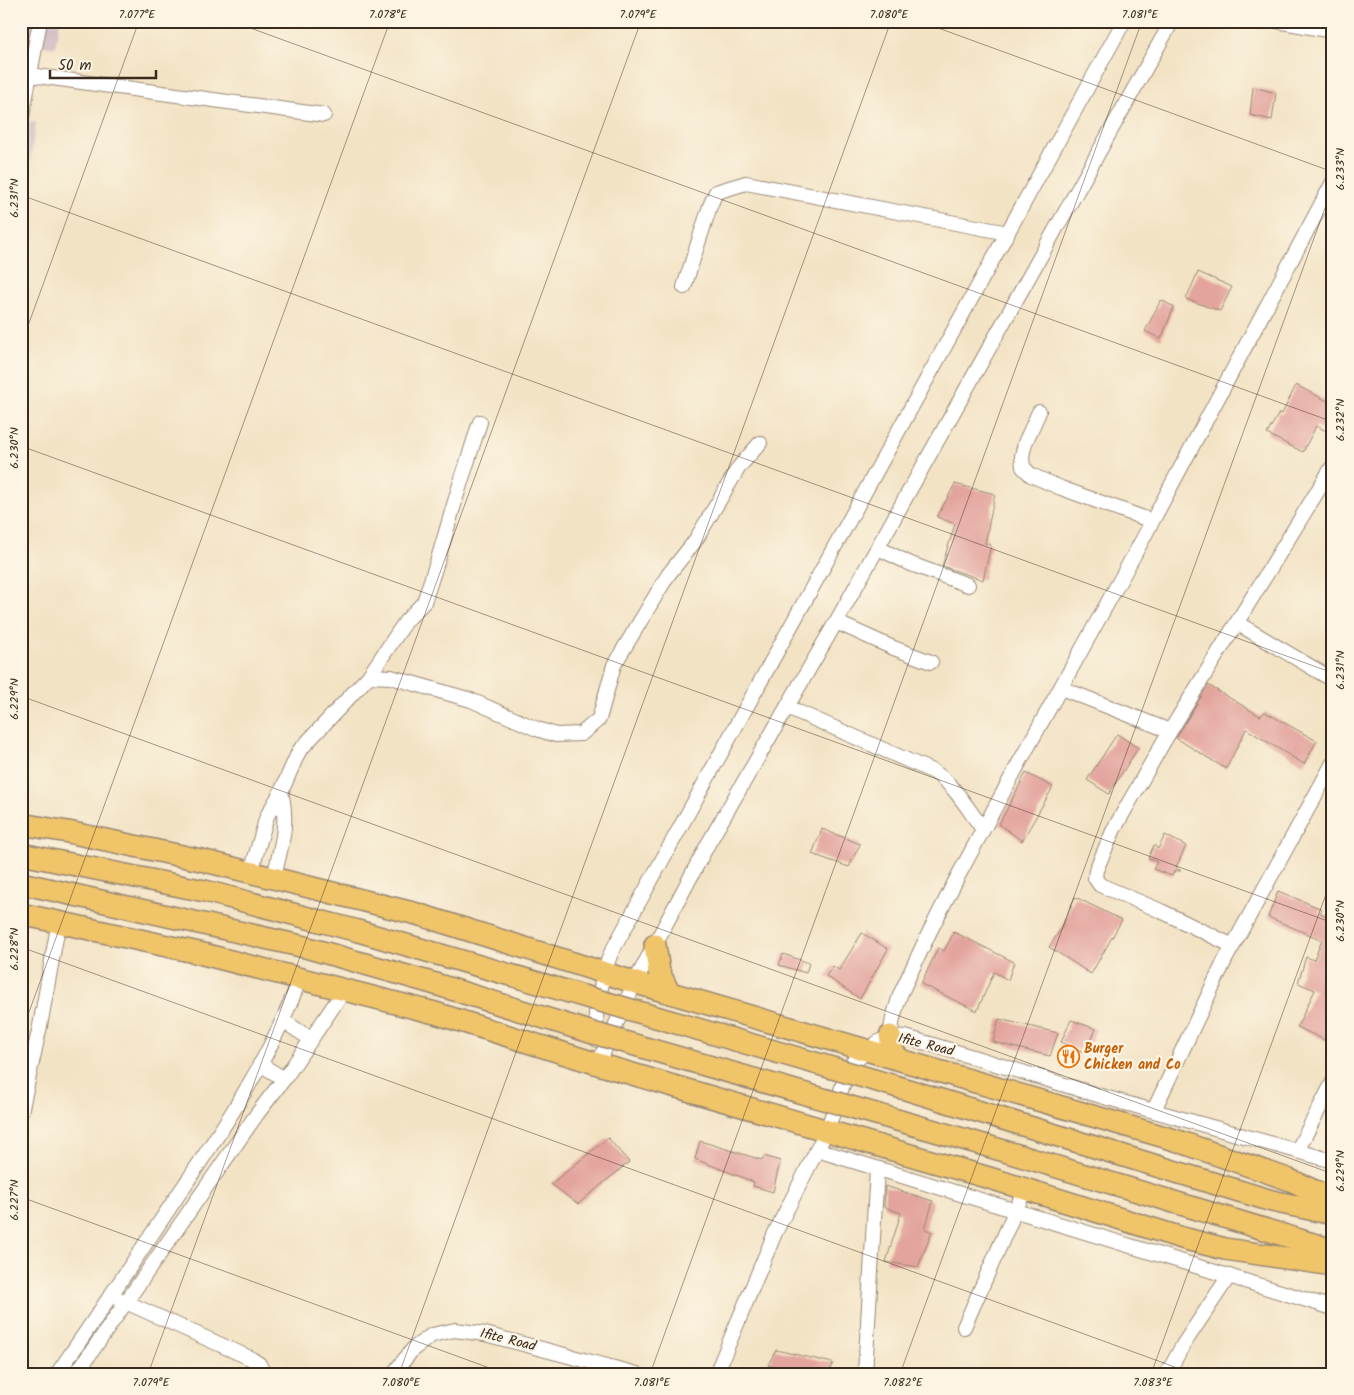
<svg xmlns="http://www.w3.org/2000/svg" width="1354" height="1395" viewBox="0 0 1354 1395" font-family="Kalam,sans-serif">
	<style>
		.industrial { fill: #d2bec3 }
		.building { fill: #e3a49e }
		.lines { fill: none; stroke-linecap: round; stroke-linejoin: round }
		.minor-casing { stroke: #978672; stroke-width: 16 }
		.highway-casing { stroke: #978672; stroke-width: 24 }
		.minor { stroke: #fff; stroke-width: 14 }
		.highway { stroke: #f0c469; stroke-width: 21 }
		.highway-bridge-casing { stroke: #978672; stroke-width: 24; stroke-linecap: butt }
		.highway-bridge { stroke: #f0c469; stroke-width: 21 }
		.ticks { fill: none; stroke: #3b2a1e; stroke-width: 1; stroke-opacity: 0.45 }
		.labels { text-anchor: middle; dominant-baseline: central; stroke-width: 4.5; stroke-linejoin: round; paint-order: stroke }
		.street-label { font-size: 14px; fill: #3b2a1e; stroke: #fcf5e5 }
		.food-label { font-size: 14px; font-weight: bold; fill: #c56008; stroke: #fcf5e5; text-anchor: start }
		.neatline { fill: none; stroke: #3b2a1e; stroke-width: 2 }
		.ticks-label { font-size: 12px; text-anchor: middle; fill: #3b2a1e }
	</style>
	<rect width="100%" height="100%" fill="#fcf5e5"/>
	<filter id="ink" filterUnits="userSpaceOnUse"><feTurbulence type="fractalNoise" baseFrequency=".02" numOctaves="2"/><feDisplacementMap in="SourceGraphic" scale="10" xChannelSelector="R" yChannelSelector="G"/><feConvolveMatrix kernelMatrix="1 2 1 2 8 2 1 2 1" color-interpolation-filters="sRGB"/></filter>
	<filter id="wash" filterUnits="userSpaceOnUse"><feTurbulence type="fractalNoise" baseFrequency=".0096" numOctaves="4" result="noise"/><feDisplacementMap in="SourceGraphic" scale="20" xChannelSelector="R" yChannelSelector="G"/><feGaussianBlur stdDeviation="1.12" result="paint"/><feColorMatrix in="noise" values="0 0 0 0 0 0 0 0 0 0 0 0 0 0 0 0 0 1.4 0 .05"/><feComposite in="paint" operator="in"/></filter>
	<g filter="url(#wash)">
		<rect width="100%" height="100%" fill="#f3e3c5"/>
		<g class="industrial">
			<polygon points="21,21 60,21 55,48 21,42"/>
			<polygon points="21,120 36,123 21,221"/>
		</g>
		<g id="blocks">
			<g class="building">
				<polygon points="1253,87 1276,93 1272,120 1250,115"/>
				<polygon points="1198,272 1232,287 1220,311 1186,299"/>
				<polygon points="1161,300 1174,307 1161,339 1145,331"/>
				<polygon points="1296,385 1333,404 1333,434 1316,426 1303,452 1267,434 1279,413 1282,414"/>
				<polygon points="955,484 995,494 985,543 991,545 983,580 942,566 955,524 937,517"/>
				<polygon points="1208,685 1260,716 1265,712 1317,741 1304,764 1246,729 1226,769 1176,738"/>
				<polygon points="1117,734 1138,748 1109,794 1087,780"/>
				<polygon points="1026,773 1053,787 1022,841 999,824"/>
				<polygon points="822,829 860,844 849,867 812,854"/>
				<polygon points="1165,835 1186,846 1176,867 1181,871 1175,870 1172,876 1153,869 1157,862 1148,858 1154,845 1158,849"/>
				<polygon points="1278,891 1322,909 1320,913 1330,917 1333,914 1333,1044 1297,1027 1315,990 1298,983 1306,957 1314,960 1322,940 1268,917"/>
				<polygon points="1075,897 1122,920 1091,974 1049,947 1062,927"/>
				<polygon points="954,932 1014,962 1008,980 994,972 977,1011 921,984 938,948 944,951"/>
				<polygon points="862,933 888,949 860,999 826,976 833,966 839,970"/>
				<polygon points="783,954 809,963 806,973 779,965"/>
				<polygon points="999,1019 1058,1033 1050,1056 993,1042"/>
				<polygon points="1071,1020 1096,1029 1086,1053 1061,1042"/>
				<polygon points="608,1138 629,1162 578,1204 551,1184"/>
				<polygon points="700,1141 762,1160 764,1156 780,1161 773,1192 753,1186 754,1182 695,1159"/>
				<polygon points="885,1186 933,1201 925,1229 932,1232 918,1267 886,1262 901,1213 884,1207"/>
				<polygon points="776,1350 833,1363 828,1374 800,1374 768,1365"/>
			</g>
		</g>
	</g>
	<g filter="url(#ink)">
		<use href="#blocks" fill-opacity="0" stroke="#978672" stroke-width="1"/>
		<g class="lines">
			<defs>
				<g id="minor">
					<polyline points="1277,21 1333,31"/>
					<polyline points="30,75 324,115"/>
					<polyline points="21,122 40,21"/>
					<polyline points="684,287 710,206 716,192 746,183 1008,233"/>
					<polyline points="1039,412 1025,443 1022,456 1023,467 1031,475 1061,488 1152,521"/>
					<polyline points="878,548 911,564 968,585"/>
					<polyline points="836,622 891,647 931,662"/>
					<polyline points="1237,623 1333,680"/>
					<polyline points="369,676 391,677 471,700 537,729 556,735 581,734 599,719 614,665 668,575 695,541 739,467 760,443"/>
					<polyline points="1061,688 1170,731"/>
					<path d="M787,707L934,772C955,785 968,810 983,829"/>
					<polyline points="251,872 267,816 281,792 299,751 369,676 406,621 424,602 439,556 458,491 480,422"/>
					<path d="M274,877C281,846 289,825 281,792"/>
					<polyline points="1233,946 1161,911 1100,885 1095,878 1096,870 1114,829 1164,741 1333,466"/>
					<polyline points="283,1021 311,1039"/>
					<polyline points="890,1036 893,1018 900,995 929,933 957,878 1019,763 1139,546 1333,182"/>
					<polyline points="597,1040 596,1013 604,972 611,953 1124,21"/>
					<polyline points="260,1064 284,1079"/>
					<polyline points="598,1064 635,982 708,844 836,622 1172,21"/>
					<polyline points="1154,1110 1225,960 1333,763"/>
					<polyline points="21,1112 40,1026 59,921"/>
					<polyline points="817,1150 1333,1308"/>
					<polyline points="1297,1151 1333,1082"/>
					<polyline points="119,1299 250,1358 259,1364 264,1374"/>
					<polyline points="964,1327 1025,1189"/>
					<path d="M57,1374C98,1315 138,1255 178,1195C224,1127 272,1056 300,978"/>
					<polyline points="76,1374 257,1114 287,1075 345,989"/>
					<polyline points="393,1374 413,1349 432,1335 455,1330 485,1334 637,1374"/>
					<polyline points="716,1374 775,1233 827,1130 850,1065 877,1043 890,1036 905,1037 930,1044 1111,1099 1333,1161"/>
					<polyline points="865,1374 877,1169"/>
					<polyline points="1167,1374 1183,1345 1229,1276"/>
				</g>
				<g id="highway">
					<polyline points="21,824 68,832 201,860 417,914 643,985 1175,1140 1290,1180 1333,1199"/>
					<polyline points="21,914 199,953 435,1013 598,1064 996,1180 1182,1238 1225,1249 1333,1265"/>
					<polyline points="655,945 659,972 669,992"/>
					<polyline points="890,1036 893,1051 899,1059"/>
					<polyline points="1183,1174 1272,1201 1333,1214"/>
					<polyline points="1174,1202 1333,1250"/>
				</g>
			</defs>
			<use href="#minor" class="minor-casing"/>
			<use href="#highway" class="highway-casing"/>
			<use href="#minor" class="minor"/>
			<use href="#highway" class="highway"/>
			<defs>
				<g id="highway-bridge">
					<polyline points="21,854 205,891 358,931 905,1089 1183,1174"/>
					<polyline points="21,883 305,947 432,983 593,1033 984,1145 1174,1202"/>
				</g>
			</defs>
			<use href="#highway-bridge" class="highway-bridge-casing"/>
			<use href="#highway-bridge" class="highway-bridge"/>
		</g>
	</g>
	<path class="ticks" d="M231,21L1333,422M919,21L1333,172M21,195L1333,673M21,345L139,21M21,446L1333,923M21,696L1333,1174M21,947L1194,1374M21,1034L390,21M21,1197L506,1374M148,1374L641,21M399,1374L891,21M650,1374L1142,21M900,1374L1333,186M1151,1374L1333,875"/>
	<defs>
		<symbol id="restaurant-ring" viewBox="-11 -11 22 22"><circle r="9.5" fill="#fcf5e5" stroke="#e8710a" stroke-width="1.5"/><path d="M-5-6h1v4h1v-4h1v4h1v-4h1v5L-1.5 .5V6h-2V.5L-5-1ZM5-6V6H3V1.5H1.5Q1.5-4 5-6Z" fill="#e8710a"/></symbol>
	</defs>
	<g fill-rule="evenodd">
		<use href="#restaurant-ring" x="1056" y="1044" width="25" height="25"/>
	</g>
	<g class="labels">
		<g class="street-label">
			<text transform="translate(926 1045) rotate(14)">Ifite Road</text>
			<text transform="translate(508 1340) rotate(14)">Ifite Road</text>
		</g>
		<g class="food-label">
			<text x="1084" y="1049">Burger<tspan x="1084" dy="16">Chicken and Co</tspan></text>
		</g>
	</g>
	<rect width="1354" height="1395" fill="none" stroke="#fcf5e5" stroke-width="55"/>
	<path d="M50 70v8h106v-8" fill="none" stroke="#3b2a1e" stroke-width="2.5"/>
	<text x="58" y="70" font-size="15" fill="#3b2a1e" stroke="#fcf5e5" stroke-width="4" paint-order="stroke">50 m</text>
	<rect x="28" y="28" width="1298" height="1340" class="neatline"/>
	<g class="ticks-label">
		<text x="137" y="18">7.077°E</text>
		<text x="388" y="18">7.078°E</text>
		<text x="638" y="18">7.079°E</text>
		<text x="889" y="18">7.080°E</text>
		<text x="1140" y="18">7.081°E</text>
		<text transform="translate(1340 169) rotate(-90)" y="4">6.233°N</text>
		<text transform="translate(14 198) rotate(-90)" y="4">6.231°N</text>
		<text transform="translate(1340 420) rotate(-90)" y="4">6.232°N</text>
		<text transform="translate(14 448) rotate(-90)" y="4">6.230°N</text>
		<text transform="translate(1340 670) rotate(-90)" y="4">6.231°N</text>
		<text transform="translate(14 699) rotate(-90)" y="4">6.229°N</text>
		<text transform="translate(1340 921) rotate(-90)" y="4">6.230°N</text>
		<text transform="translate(14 949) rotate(-90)" y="4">6.228°N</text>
		<text transform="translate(1340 1171) rotate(-90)" y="4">6.229°N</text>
		<text transform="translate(14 1200) rotate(-90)" y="4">6.227°N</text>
		<text x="151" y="1386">7.079°E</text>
		<text x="401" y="1386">7.080°E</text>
		<text x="652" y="1386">7.081°E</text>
		<text x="903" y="1386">7.082°E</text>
		<text x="1153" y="1386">7.083°E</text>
	</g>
</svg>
